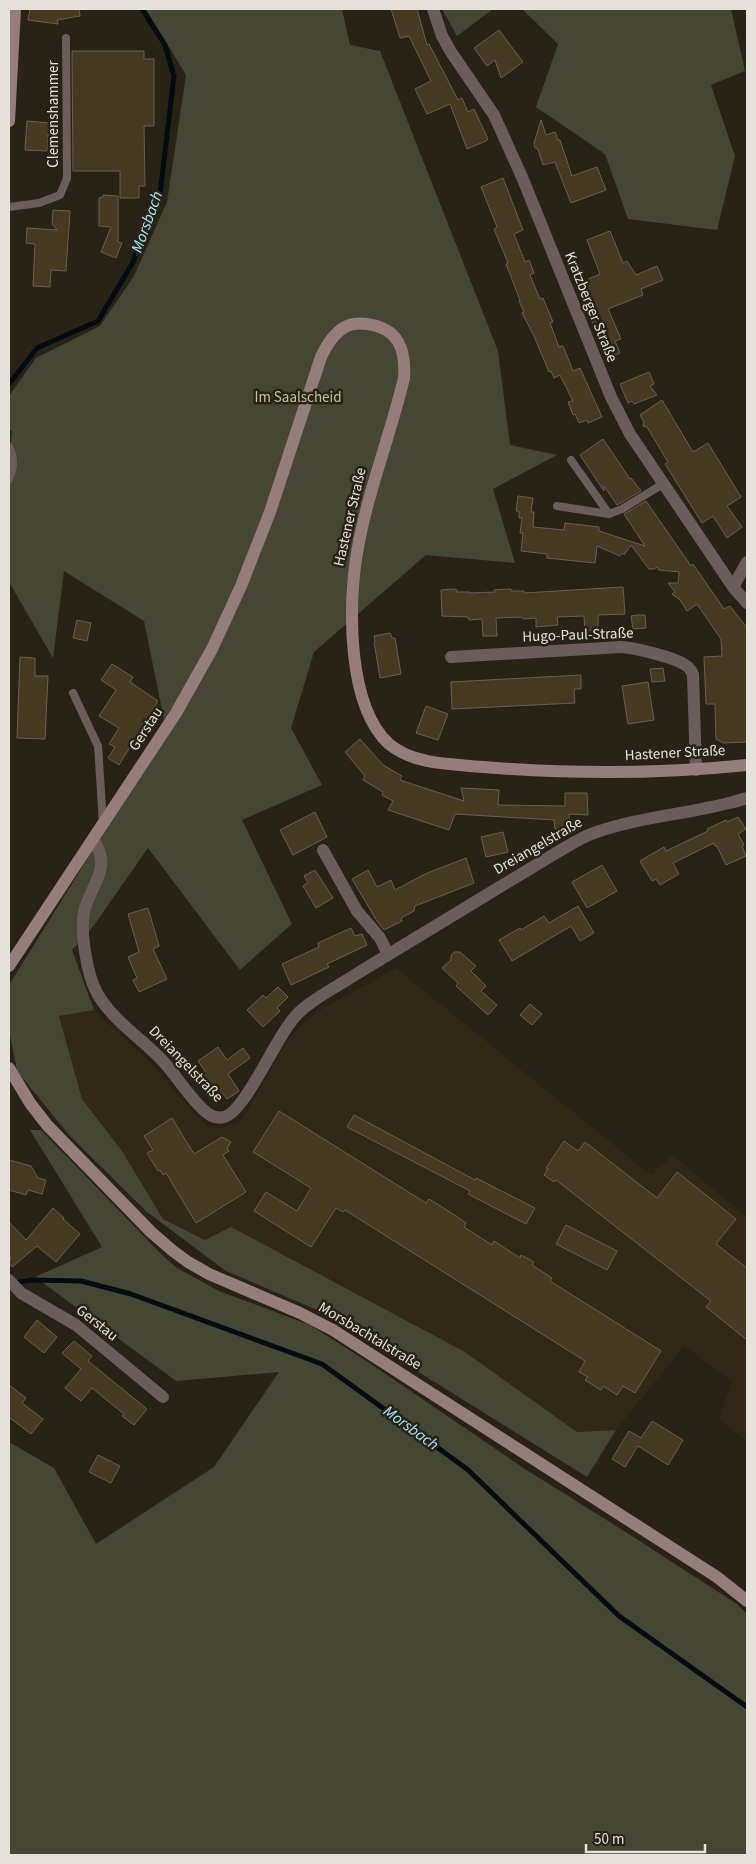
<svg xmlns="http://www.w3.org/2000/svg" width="756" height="1864" viewBox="0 0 756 1864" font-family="'Source Sans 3',sans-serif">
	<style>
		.built { fill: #312817 }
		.green { fill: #454734 }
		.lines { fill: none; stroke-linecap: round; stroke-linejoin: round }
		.stream { stroke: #000c12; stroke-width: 5 }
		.building { fill: #463921; stroke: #676053 }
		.lane { stroke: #6b5d5b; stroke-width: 8 }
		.street { stroke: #6b5d5b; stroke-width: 12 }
		.secondary { stroke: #947d7a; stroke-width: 12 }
		.labels { text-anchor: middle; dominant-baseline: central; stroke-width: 5; stroke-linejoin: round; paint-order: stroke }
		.street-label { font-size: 15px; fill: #e6e2db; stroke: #292217 }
		.park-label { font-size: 15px; fill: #bec690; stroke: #292217 }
		.water-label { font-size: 16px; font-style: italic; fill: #a4e7fa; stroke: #292217 }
	</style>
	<rect width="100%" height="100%" fill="#292217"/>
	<polygon class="built" points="396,968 651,1175 673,1155 747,1217 747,1442 719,1419 732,1381 684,1346 616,1430 577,1432 465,1352 205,1241 163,1219 122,1151 82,1099 59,1016 94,1010 150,1062 195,1114 210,1127 219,1129 241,1121 289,1037 315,1013"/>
	<g class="green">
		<polygon points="146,9 342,9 350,45 380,51 498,351 510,445 557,455 493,489 515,563 426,555 314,652 291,728 322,785 242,820 292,924 240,970 148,848 92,928 72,950 94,1010 59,1016 82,1099 122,1151 163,1219 205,1240 231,1227 465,1352 577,1432 616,1430 587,1477 324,1313 226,1271 147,1212 69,1135 17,1071 9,1030 9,985 78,874 165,725 144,621 64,571 53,658 9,582 9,461 12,431 9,430 9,396 36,358 100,326 134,276 167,202 186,75"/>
		<polygon points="442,9 493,9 457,36"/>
		<polygon points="522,9 731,9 745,71 711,85 735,156 717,230 628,219 605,154 536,107 558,44"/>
		<polygon points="30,1130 41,1130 161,1254 177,1268 219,1291 310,1325 365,1360 525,1469 624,1531 737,1604 747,1614 747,1855 9,1855 9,1442 54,1468 96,1544 214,1467 279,1372 176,1381 35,1277 102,1247"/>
	</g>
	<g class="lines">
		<g class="stream">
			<polyline points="9,384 37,348 98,321 132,264 160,194 174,76 165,45 142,9"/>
			<polyline points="14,1283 32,1280 81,1281 131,1294 322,1364 467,1469 619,1616 747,1707"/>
		</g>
	</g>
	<g class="building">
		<polygon points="30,9 79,9 80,16 57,20 58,24 28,20"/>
		<polygon points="391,9 417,9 427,45 429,44 458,100 462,98 468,112 474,109 488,139 486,141 467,149 450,104 427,114 415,89 431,81 409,36 400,38"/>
		<polygon points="499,30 523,62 501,78 495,60 487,66 474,48"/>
		<polygon points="72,51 144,51 144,59 154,59 154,126 144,126 145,186 139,186 139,198 120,198 120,171 73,171"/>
		<polygon points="541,120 546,135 555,132 558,140 560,140 572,176 597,167 606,190 571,203 555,162 543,165 538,149 535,148 534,143"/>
		<polygon points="27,121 49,123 47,151 25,150"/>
		<polygon points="503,178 523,230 514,234 525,262 529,260 532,268 534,273 530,275 540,299 543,298 553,322 550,323 559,347 563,346 573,371 580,368 602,417 588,423 587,420 579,423 575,414 573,415 568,402 573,401 560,375 554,378 551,371 549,372 534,336 522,313 524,312 519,301 520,300 506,264 508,263 494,229 497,227 481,187"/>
		<polygon points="103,195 118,196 118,242 122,243 116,258 101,252 111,227 99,226 99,198 103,197"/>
		<polygon points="53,210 70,211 66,271 51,270 50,287 33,286 35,244 26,243 27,228 57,230 52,224"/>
		<polygon points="610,231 623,263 627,261 636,275 657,266 663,280 641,289 643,295 608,309 621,339 615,341 620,353 607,359 577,284 600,274 587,240"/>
		<polygon points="649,372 654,384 650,386 657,395 634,404 632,401 628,403 620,384"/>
		<polygon points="662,400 693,452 708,443 741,497 727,506 742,527 727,538 713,516 702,523 665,464 668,462 647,427 643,426 644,422 640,415"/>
		<polygon points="603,439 630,479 631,478 641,491 617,505 604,486 604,491 580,455"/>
		<polygon points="518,496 533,498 531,512 534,512 533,527 564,530 565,523 599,527 599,531 645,546 624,514 646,501 691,566 693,564 724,609 730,606 747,628 747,742 723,743 716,739 715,704 706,704 704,657 722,656 721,639 697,604 687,611 680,600 672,594 675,592 668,583 678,583 679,572 659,570 657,567 654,569 649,569 631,545 624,555 622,553 620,556 597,546 595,563 547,558 547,554 521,551 523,533 520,533 522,518 519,518 519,511 516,511"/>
		<polygon points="623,587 625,614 598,615 598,630 585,631 584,616 557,617 558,625 536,627 536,618 523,619 522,617 496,618 497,636 483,636 482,619 469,620 468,617 442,616 441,590 454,589 457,590 457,592 470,592 470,593 495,592 494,590 508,589 511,589 511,591 524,591 524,593"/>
		<polygon points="638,615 645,615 646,628 633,629 631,616"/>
		<polygon points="77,620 91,623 87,641 73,638"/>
		<polygon points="390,633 392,638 395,638 401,674 380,678 374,642 375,641 374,636"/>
		<polygon points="20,657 35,658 35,676 48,676 45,739 17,738"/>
		<polygon points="112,664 133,677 130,682 158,701 119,765 108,758 115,747 109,744 119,728 99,716 116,690 101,680"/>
		<polygon points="663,668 665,681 652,682 650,669"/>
		<polygon points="581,675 581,689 574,689 575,703 452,709 451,682"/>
		<polygon points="648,682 654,720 628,724 622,686"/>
		<polygon points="426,706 448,714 438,740 416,733"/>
		<polygon points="360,739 383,765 402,776 400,780 464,801 461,788 499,790 498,805 565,806 565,793 587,793 588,815 569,814 569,830 555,829 554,820 455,814 449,830 388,810 393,801 382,795 383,792 363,780 365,776 345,752"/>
		<polygon points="315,812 327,837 293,855 280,830"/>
		<polygon points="738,817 746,829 738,834 744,845 742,846 746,856 726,865 717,846 715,846 714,843 673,863 679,874 660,885 656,879 652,881 640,861 664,847 666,851 708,831 707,829 726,820 727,822"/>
		<polygon points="503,832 508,852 486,857 481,837"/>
		<polygon points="466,858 474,883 415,906 414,911 401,918 402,921 384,930 377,921 352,879 368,870 377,887 391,880 395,890 425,874"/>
		<polygon points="602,865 617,891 587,908 572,882"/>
		<polygon points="315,870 333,898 316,908 303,886 308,883 304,876"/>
		<polygon points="578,906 594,933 580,941 571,926 512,961 499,940 520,928 521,930 544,916 549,923"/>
		<polygon points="148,908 159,946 153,949 167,979 139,992 133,980 137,978 128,957 139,952 128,914"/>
		<polygon points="351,928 355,936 362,934 367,945 327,964 329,967 291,985 282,964 319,947 318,943"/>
		<polygon points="454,952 460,952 476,966 471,971 486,986 481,991 497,1005 488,1015 456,986 458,983 442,968 451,960 451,956"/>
		<polygon points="278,987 288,997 277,1008 280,1011 263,1027 247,1010 263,995 266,998"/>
		<polygon points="530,1004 542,1014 532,1025 520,1015"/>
		<polygon points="218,1047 227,1060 243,1048 250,1058 228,1074 239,1091 238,1092 227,1099 223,1094 214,1101 197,1077 205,1071 198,1061"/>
		<polygon points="279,1111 426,1203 429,1199 450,1212 466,1223 464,1227 492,1245 494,1241 520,1258 521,1255 534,1262 532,1265 552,1278 550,1281 661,1351 635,1393 623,1386 617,1395 603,1386 601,1390 585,1380 588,1377 579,1372 585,1361 345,1210 343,1212 336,1208 311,1247 254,1211 266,1192 297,1211 311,1188 253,1152"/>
		<polygon points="354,1115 475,1180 476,1178 535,1208 526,1224 468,1194 470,1191 347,1127"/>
		<polygon points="172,1118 194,1154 222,1137 231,1142 227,1148 229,1151 223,1155 246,1192 196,1223 166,1173 163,1175 160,1170 158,1171 147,1153 153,1150 144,1136"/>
		<polygon points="564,1141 578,1151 585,1142 657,1198 677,1172 736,1219 716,1244 747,1268 747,1340 706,1307 711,1301 556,1180 554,1182 544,1175 548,1169 546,1168"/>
		<polygon points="9,1160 31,1166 38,1178 46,1180 42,1194 28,1190 26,1195 9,1190"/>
		<polygon points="53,1208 64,1218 63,1219 80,1234 56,1262 37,1246 12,1267 9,1263 11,1258 9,1255 9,1222 26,1240"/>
		<polygon points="566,1225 617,1251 607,1270 556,1244"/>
		<polygon points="37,1320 57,1337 44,1353 24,1337"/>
		<polygon points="74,1341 92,1356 88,1361 147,1409 134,1425 122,1416 124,1414 92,1388 81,1401 65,1388 81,1369 62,1353"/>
		<polygon points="9,1385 26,1398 22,1403 43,1419 31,1434 10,1418 9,1421"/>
		<polygon points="652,1421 683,1440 668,1465 638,1446 625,1467 612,1459 629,1431 641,1438"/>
		<polygon points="98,1455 120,1466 111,1483 89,1472"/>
	</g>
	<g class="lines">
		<g class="lane">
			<polyline points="9,207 39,203 60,195 67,178 66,38"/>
			<path d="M9,447C15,458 14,468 9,479"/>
			<polyline points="571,460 609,514"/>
			<polyline points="557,506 609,514 622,509 663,484"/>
			<polyline points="73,693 98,746 103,823"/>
		</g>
		<g class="street">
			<polyline points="433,9 442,36 451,52 494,115 522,177 611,397 630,434 733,587 747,603"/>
			<polyline points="733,587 747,562"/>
			<path d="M451,657L621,647C635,648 680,658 689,668C691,670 692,672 693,675L696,770"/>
			<path d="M93,839C113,869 91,883 84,912C80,932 87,975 97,993C112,1020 141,1038 162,1060C176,1075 191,1100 206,1112C212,1117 217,1119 224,1117C243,1113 274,1044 288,1026C294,1016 303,1008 312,1002C327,991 343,983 358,973C397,949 436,926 475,902C501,886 526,871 551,856C565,848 579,838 594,833C644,815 697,814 747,798"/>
			<polyline points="323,850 357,911 380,938 388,954"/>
			<polyline points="9,1280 21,1293 76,1325 163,1397"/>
		</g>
		<g class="secondary">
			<polyline points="9,121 15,9"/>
			<path d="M9,966L176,713L212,649L241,586L270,512L321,357C327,345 333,334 345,327C352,323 360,323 367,324C399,328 406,350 404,378C390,437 367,493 357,553C348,604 347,706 389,744C414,765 453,764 483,767C571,774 660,774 747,765"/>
			<polyline points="9,1068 30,1103 47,1125 151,1232 173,1251 188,1262 209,1274 300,1313 333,1330 717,1577 747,1601"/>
		</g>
	</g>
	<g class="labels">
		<g class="street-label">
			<text transform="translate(53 114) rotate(-90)">Clemenshammer</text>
			<text transform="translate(591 307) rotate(68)">Kratzberger Straße</text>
			<text transform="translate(350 517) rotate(-77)">Hastener Straße</text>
			<text transform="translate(578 635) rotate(-2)">Hugo-Paul-Straße</text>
			<text transform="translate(146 729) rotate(-57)">Gerstau</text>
			<text transform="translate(675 753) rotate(-3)">Hastener Straße</text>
			<text transform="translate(538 846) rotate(-30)">Dreiangelstraße</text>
			<text transform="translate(186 1064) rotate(46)">Dreiangelstraße</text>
			<text transform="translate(97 1323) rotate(38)">Gerstau</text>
			<text transform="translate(370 1336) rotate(31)">Morsbachtalstraße</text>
		</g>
		<g class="park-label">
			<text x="298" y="397">Im Saalscheid</text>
		</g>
		<g class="water-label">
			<text transform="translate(147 222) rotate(-70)">Morsbach</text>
			<text transform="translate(411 1428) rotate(36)">Morsbach</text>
		</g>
	</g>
	<rect width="756" height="1864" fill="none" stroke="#e6e2db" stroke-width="20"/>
	<path d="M586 1844v8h119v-8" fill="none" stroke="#e6e2db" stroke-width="2.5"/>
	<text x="594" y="1844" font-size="15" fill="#e6e2db" stroke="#292217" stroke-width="4" paint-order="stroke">50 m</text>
</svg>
